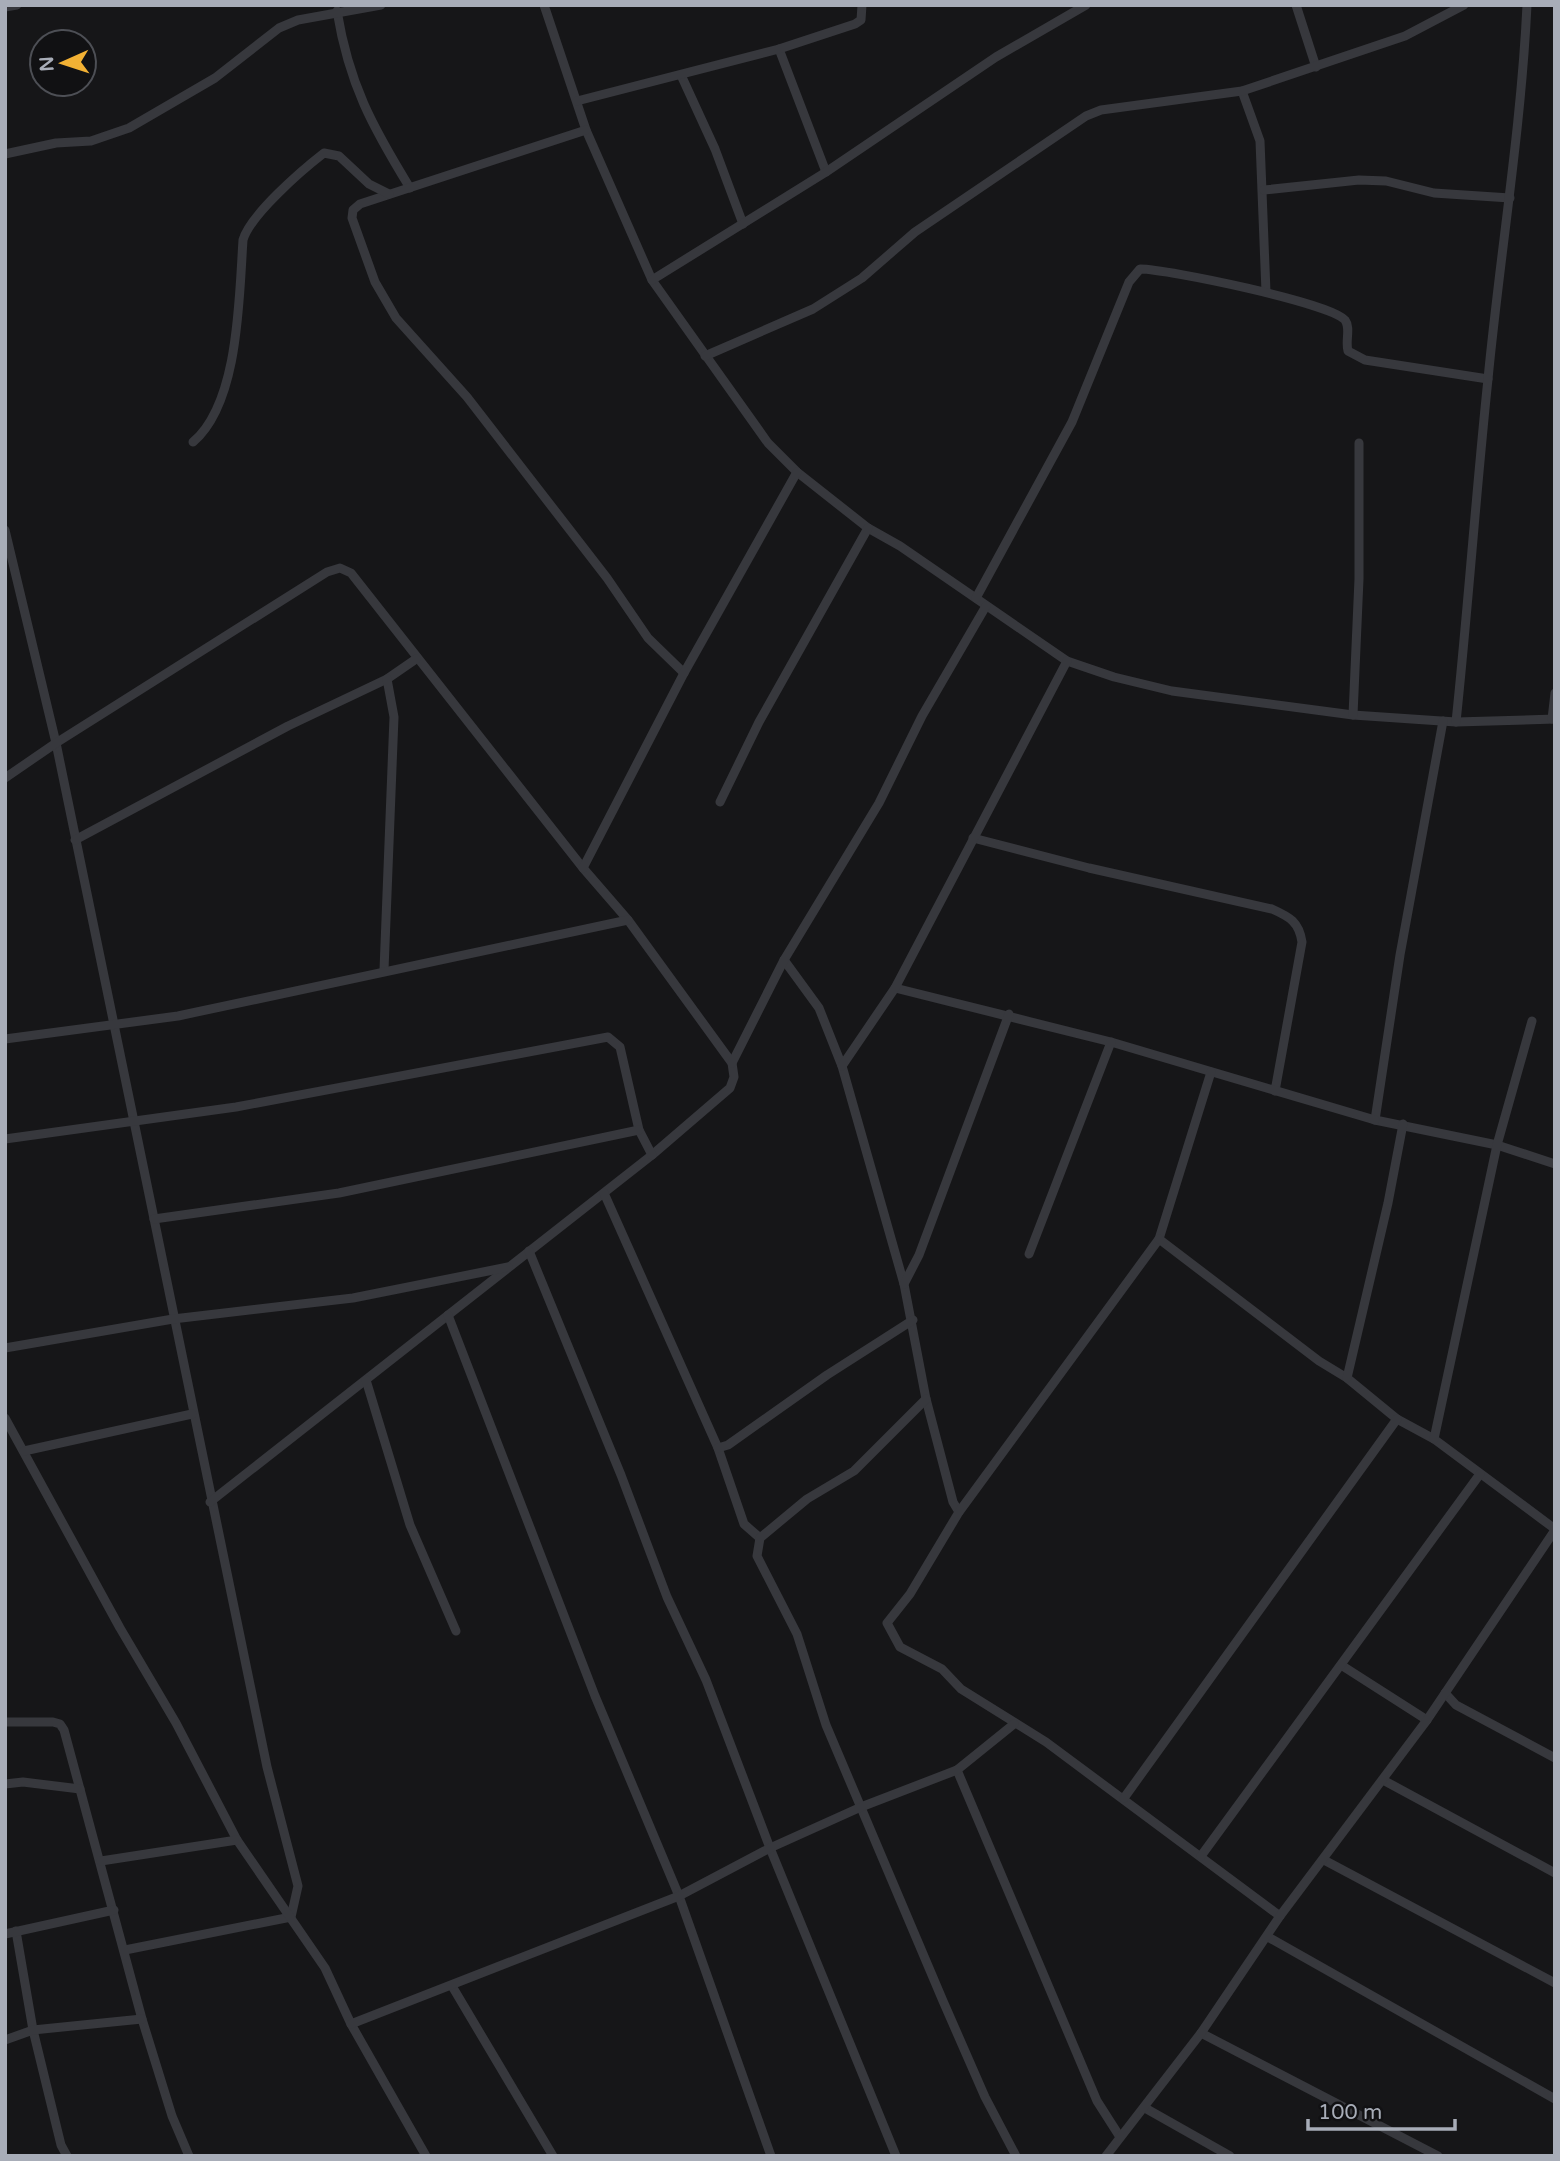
<svg xmlns="http://www.w3.org/2000/svg" width="1560" height="2161" viewBox="0 0 1560 2161" font-family="'Varela Round',sans-serif">
	<style>
		.lines { fill: none; stroke-linecap: round; stroke-linejoin: round }
		.street { stroke: #37383d; stroke-width: 9 }
	</style>
	<rect width="100%" height="100%" fill="#161618"/>
	<g class="lines">
		<g class="street">
			<polyline points="544,5 586,130 652,280 768,443 797,472 868,528 900,546 1067,661 1114,677 1172,691 1353,715 1456,722 1555,719"/>
			<polyline points="1296,5 1316,67"/>
			<polyline points="5,7 17,5"/>
			<path d="M337,11C349,84 372,126 410,188"/>
			<polyline points="779,49 826,172"/>
			<polyline points="681,75 715,149 743,224"/>
			<polyline points="1242,91 1260,141 1266,292"/>
			<polyline points="577,101 779,49 855,24 861,20 862,5"/>
			<polyline points="586,130 360,204 353,210 352,218 375,282 396,318 467,397 607,578 648,638 684,673"/>
			<polyline points="5,154 56,143 91,141 129,128 215,78 279,28 298,20 381,5"/>
			<polyline points="1264,190 1359,180 1386,181 1434,193 1510,198"/>
			<polyline points="652,280 826,172 996,57 1086,5"/>
			<polyline points="705,356 813,309 862,278 915,232 1086,116 1101,110 1242,91 1405,36 1464,5"/>
			<path d="M193,442C239,403 239,298 243,240C250,215 302,170 324,153L339,156L369,184L389,194"/>
			<polyline points="5,530 56,743 267,1767 298,1886 291,1917 125,1950"/>
			<path d="M976,598L1072,422L1129,282L1140,269C1167,269 1331,303 1345,320C1351,328 1345,341 1348,351L1365,360L1488,379"/>
			<polyline points="1353,715 1359,579 1359,443"/>
			<polyline points="1552,719 1555,693"/>
			<polyline points="1443,721 1400,955 1375,1120 1497,1145 1555,1164"/>
			<path d="M1456,722C1468,608 1476,493 1488,379C1500,254 1521,131 1527,5"/>
			<polyline points="5,778 56,743 327,572 340,568 351,573 583,868 628,920 732,1063 734,1077 730,1088 652,1155 210,1502"/>
			<polyline points="720,802 759,722 868,528"/>
			<path d="M973,838L1089,868L1272,909C1290,917 1299,922 1302,942L1275,1091"/>
			<polyline points="75,840 288,726 387,679 416,659"/>
			<polyline points="583,868 684,673 797,472"/>
			<polyline points="784,960 819,1008 842,1066 904,1284 926,1399 953,1502 959,1512"/>
			<polyline points="384,970 394,717 387,679"/>
			<polyline points="895,988 1111,1042 1375,1120"/>
			<polyline points="5,1039 178,1016 628,920"/>
			<polyline points="732,1063 784,960 879,803 922,716 986,606"/>
			<polyline points="842,1066 895,988 1067,661"/>
			<polyline points="1211,1072 1159,1239 959,1512 910,1594 887,1623 900,1647 942,1669 961,1689 1046,1742 1280,1916"/>
			<polyline points="5,1139 236,1107 608,1037 620,1047 639,1130 652,1155"/>
			<polyline points="604,1193 718,1448 744,1524 760,1538"/>
			<polyline points="154,1219 339,1193 639,1130"/>
			<polyline points="1159,1239 1319,1361 1347,1378 1397,1419 1434,1439 1555,1529"/>
			<polyline points="529,1251 621,1475 667,1597 706,1680 770,1848 896,2156"/>
			<polyline points="1029,1254 1111,1042"/>
			<polyline points="904,1284 919,1255 1009,1014"/>
			<polyline points="448,1315 595,1696 679,1896 771,2156"/>
			<polyline points="5,1348 173,1319 353,1298 508,1267"/>
			<polyline points="1347,1378 1388,1203 1403,1124"/>
			<polyline points="366,1380 410,1525 456,1631"/>
			<polyline points="926,1399 854,1471 807,1499 760,1538 757,1556 797,1634 826,1725 943,2001 985,2097 1016,2156"/>
			<polyline points="5,1418 120,1628 176,1723 237,1840 325,1968 351,2024 426,2156"/>
			<polyline points="1434,1439 1497,1145 1532,1021"/>
			<polyline points="718,1448 728,1445 827,1375 913,1320"/>
			<polyline points="24,1451 192,1414"/>
			<polyline points="1341,1665 1427,1720"/>
			<polyline points="1445,1693 1456,1705 1555,1758"/>
			<polyline points="5,1722 53,1722 60,1724 64,1730 142,2019 172,2116 189,2156"/>
			<polyline points="957,1770 1097,2101 1120,2137"/>
			<polyline points="1383,1780 1555,1873"/>
			<polyline points="5,1784 23,1782 80,1789"/>
			<polyline points="1124,1798 1397,1419"/>
			<polyline points="1201,1856 1480,1474"/>
			<polyline points="1324,1860 1555,1983"/>
			<polyline points="101,1861 237,1840"/>
			<polyline points="16,1931 33,2030 61,2145 67,2156"/>
			<polyline points="5,1934 114,1910"/>
			<polyline points="1268,1937 1555,2099"/>
			<polyline points="452,1986 553,2156"/>
			<polyline points="351,2024 679,1896 770,1848 861,1807 957,1770 1014,1724"/>
			<polyline points="1201,2033 1438,2156"/>
			<polyline points="5,2040 33,2030 142,2019"/>
			<polyline points="1145,2108 1230,2156"/>
			<polyline points="1106,2156 1201,2033 1280,1916 1427,1720 1555,1530"/>
		</g>
	</g>
	<rect width="1560" height="2161" fill="none" stroke="#a8adb8" stroke-width="14"/>
	<g transform="translate(63 63) rotate(267)"><circle r="33" fill="#111113" stroke="#4d4f55" stroke-width="2"/>
	<path d="M0-5L12 26L0 18L-12 26Z" fill="#f2b134"/>
	<text y="-10" font-size="19" font-weight="bold" text-anchor="middle" fill="#a8adb8">N</text>
	</g>
	<path d="M1308 2119v10h147v-10" fill="none" stroke="#a8adb8" stroke-width="3.5"/>
	<text x="1318" y="2119" font-size="21" fill="#a8adb8" stroke="#111113" stroke-width="5" paint-order="stroke">100 m</text>
</svg>
